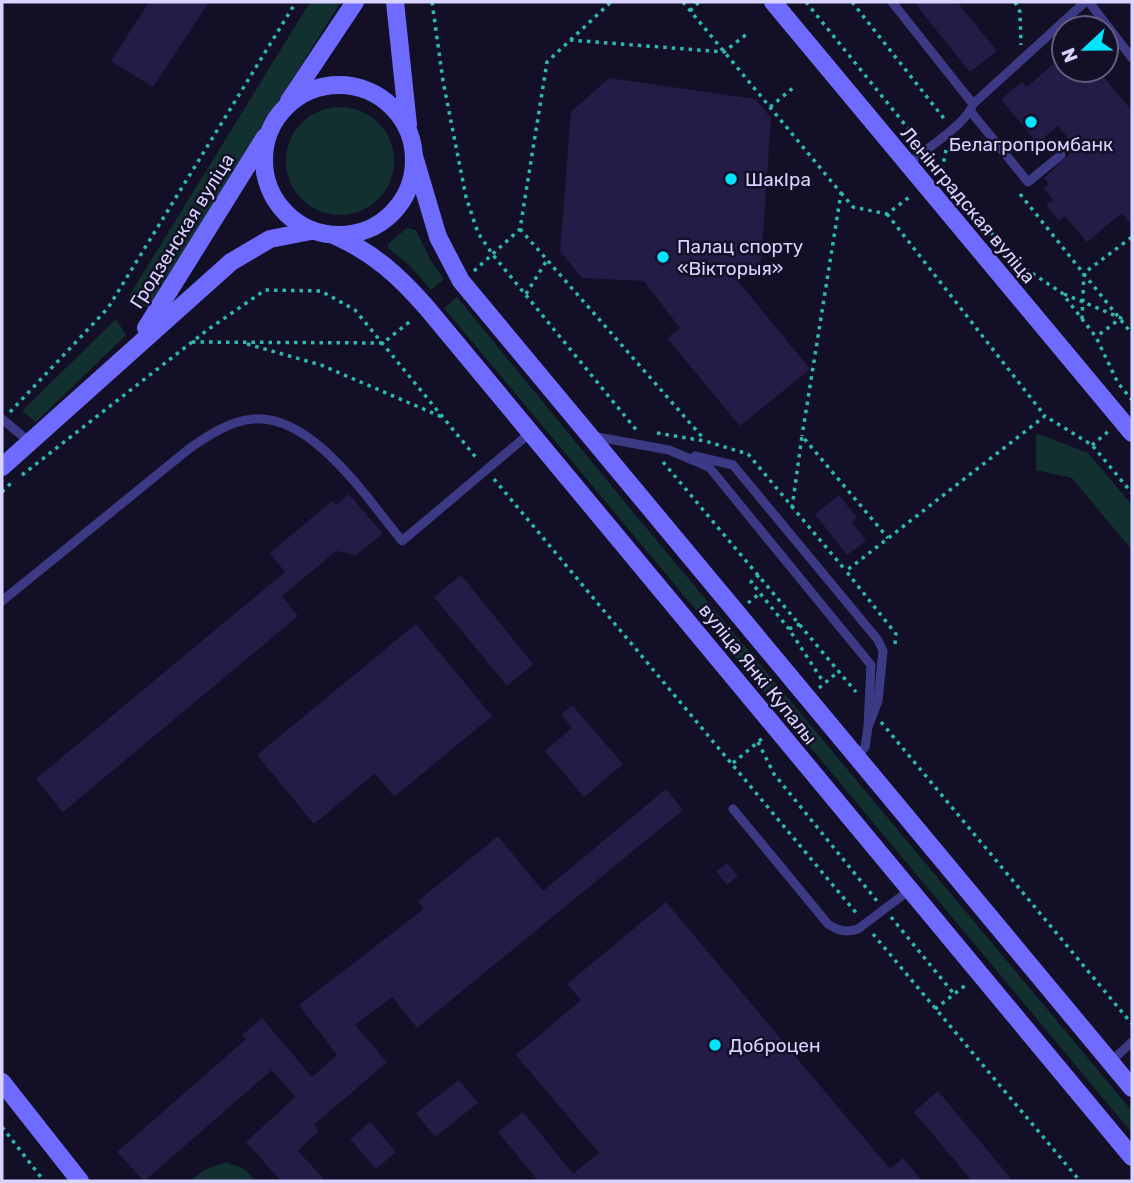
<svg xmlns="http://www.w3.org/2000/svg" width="1134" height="1183" viewBox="0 0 1134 1183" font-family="Rubik,sans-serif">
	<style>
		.green { fill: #12302f }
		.building { fill: #241b47 }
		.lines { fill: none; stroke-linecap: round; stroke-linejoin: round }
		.path { stroke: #2fb8b0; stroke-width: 3.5; stroke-dasharray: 3.5 5; stroke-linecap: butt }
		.lane { stroke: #3d3a85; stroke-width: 9 }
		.secondary { stroke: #6f6bff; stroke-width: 18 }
		.poi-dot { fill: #00e5ff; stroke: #130f26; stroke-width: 2.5 }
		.labels { text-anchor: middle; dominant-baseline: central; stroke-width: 5; stroke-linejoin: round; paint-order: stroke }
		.poi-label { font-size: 19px; fill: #d9d4ff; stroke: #130f26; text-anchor: start }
		.street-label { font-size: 19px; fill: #d9d4ff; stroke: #130f26 }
	</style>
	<rect width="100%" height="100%" fill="#130f26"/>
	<g class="green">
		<polygon points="310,2 341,2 148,308 129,296"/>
		<circle cx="340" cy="161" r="54"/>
		<polygon points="407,228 416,230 430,259 444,279 431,290 410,266 388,248 389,243"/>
		<polygon points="457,297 633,512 1132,1111 1132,1133 444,308"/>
		<polygon points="116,319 126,335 36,422 22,411"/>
		<polygon points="1036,433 1088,453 1132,505 1132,550 1072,478 1036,470"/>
		<polygon points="227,1162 246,1170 255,1181 190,1181 206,1169"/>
	</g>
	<g class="building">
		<polygon points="149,2 209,2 153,87 111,61"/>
		<polygon points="914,2 957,2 997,51 970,72"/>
		<polygon points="1064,55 1064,70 1098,70 1132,111 1132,226 1122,213 1087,242 1065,216 1059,221 1046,205 1053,200 1044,188 1049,184 1044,178 1076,148 1058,126 1037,143 1001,99 1022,82 1027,87"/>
		<polygon points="609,78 755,99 771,118 761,262 738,281 810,369 740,426 667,338 680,328 644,281 582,278 560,251 571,112"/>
		<polygon points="349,494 383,534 356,555 336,551 282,596 298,616 63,812 36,779 285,572 270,553 332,501 336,505"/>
		<polygon points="839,495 857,518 852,522 866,541 847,555 815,514"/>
		<polygon points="461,575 533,664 507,686 434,597"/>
		<polygon points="416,624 492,716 394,797 375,773 314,824 257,755"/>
		<polygon points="572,705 623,764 584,797 545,751 572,728 561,714"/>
		<polygon points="666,789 683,810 417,1028 392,997 355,1025 387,1062 314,1125 319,1131 298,1151 326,1181 281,1181 246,1142 295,1097 272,1070 144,1181 117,1152 246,1039 242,1035 262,1018 312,1077 337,1055 299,1005 424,909 418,901 498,836 543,891"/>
		<polygon points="727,863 738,876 727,885 716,871"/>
		<polygon points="666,902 890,1169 903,1158 922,1181 538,1181 498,1132 523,1112 573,1174 599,1153 516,1055 581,1000 567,984"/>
		<polygon points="459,1080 478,1103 435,1137 416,1113"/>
		<polygon points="938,1091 1013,1181 972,1181 914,1112"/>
		<polygon points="370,1122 396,1152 376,1169 350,1139"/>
	</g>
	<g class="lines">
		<g class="path">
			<polyline points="432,2 443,81 466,197 478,233 493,255 638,432"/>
			<polyline points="683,2 841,193 802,436"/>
			<polyline points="806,2 919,142"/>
			<polyline points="852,2 946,121"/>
			<polyline points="1015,2 1020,12 1021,45"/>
			<polyline points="690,11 699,2"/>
			<polyline points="570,40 724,52 748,33"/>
			<polyline points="770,107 793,88"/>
			<polyline points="932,159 1015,262 1062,293 1096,337 1118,383 1132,400"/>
			<polyline points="942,170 946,150"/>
			<polyline points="841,193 853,207 887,214 912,195"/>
			<polyline points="1020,194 1132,334"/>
			<polyline points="887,214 1045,416"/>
			<polyline points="520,229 704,439"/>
			<polyline points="474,271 520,229 547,62 611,2"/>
			<polyline points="526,294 547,260"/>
			<polyline points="1064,294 1121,318 1096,337"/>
			<polyline points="1082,319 1084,273 1132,237"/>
			<polyline points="192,342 383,343 413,319"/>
			<polyline points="247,344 321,365 442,417"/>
			<polyline points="10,412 108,308 296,2"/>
			<polyline points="657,433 705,441 748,454 846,571"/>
			<polyline points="1092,445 1109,431"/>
			<polyline points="663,462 856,692"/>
			<polyline points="22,475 206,331 265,290 321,291 355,310 478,460"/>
			<polyline points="494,479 857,914"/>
			<polyline points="2,492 13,481"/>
			<polyline points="792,508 802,436 888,538"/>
			<polyline points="759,575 751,582 789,629"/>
			<polyline points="748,603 760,593"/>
			<polyline points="800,624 789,629 824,683"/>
			<polyline points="895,644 896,634 846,571 1045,416 1092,445 1132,493"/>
			<polyline points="819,688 839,671"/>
			<polyline points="881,722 1132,1024"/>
			<polyline points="758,742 774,774 877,901"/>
			<polyline points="733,763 764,737"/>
			<polyline points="891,917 954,994"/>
			<polyline points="873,934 1080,1181"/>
			<polyline points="935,1009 967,984"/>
			<polyline points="2,1127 44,1181"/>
		</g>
		<g class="lane">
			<polyline points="892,2 973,104"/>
			<polyline points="1089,2 1132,58"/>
			<polyline points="971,112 1028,182 1061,155"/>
			<path d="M908,164C924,150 967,124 973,104L1085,2"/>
			<polyline points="2,419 31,443"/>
			<polyline points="592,436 669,450 709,467 871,665 868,727"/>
			<polyline points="695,456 733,465 878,640 883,651 878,701 868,727 865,747 856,758"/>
			<path d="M2,601L190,448C209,435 230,421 253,419C313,414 368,500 402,541L530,433"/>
			<path d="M733,809L828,924C839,931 846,933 858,929L911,889"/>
			<polyline points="1110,1062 1132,1042"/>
		</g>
		<g class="secondary">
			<polyline points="395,2 408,125"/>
			<polyline points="773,2 1132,433"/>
			<circle cx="339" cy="160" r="75"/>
			<polyline points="289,101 355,2"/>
			<polyline points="414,156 438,237 461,281 1132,1088"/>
			<path d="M336,236C375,254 399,276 427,308L1132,1157"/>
			<polyline points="146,328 265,137"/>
			<polyline points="2,467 231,262 270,239 311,231"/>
			<polyline points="2,1082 80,1181"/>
		</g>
	</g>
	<g class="poi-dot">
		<circle cx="1031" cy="122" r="7"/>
		<circle cx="731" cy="179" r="7"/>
		<circle cx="663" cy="257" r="7"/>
		<circle cx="715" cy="1045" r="7"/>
	</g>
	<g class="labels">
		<g class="poi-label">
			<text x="1031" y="144" text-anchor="middle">Белагропромбанк</text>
			<text x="745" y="179">ШакІра</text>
			<text x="677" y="246">Палац спорту<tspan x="677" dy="22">«Вікторыя»</tspan></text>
			<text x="729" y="1045">Доброцен</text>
		</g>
		<g class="street-label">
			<text transform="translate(968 205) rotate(50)">Ленінградская вуліца</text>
			<text transform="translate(182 231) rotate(-58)">Гродзенская вуліца</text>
			<text transform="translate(758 674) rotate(51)">вуліца Янкі Купалы</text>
		</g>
	</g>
	<rect width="1134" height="1183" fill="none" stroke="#d9d4ff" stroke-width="7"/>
	<g transform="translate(1085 49) rotate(248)"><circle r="33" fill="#130f26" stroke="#625e7d" stroke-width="2"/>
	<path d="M0-5L12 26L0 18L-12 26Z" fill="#00e5ff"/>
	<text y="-10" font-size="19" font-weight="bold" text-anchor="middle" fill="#d9d4ff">N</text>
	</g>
</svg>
